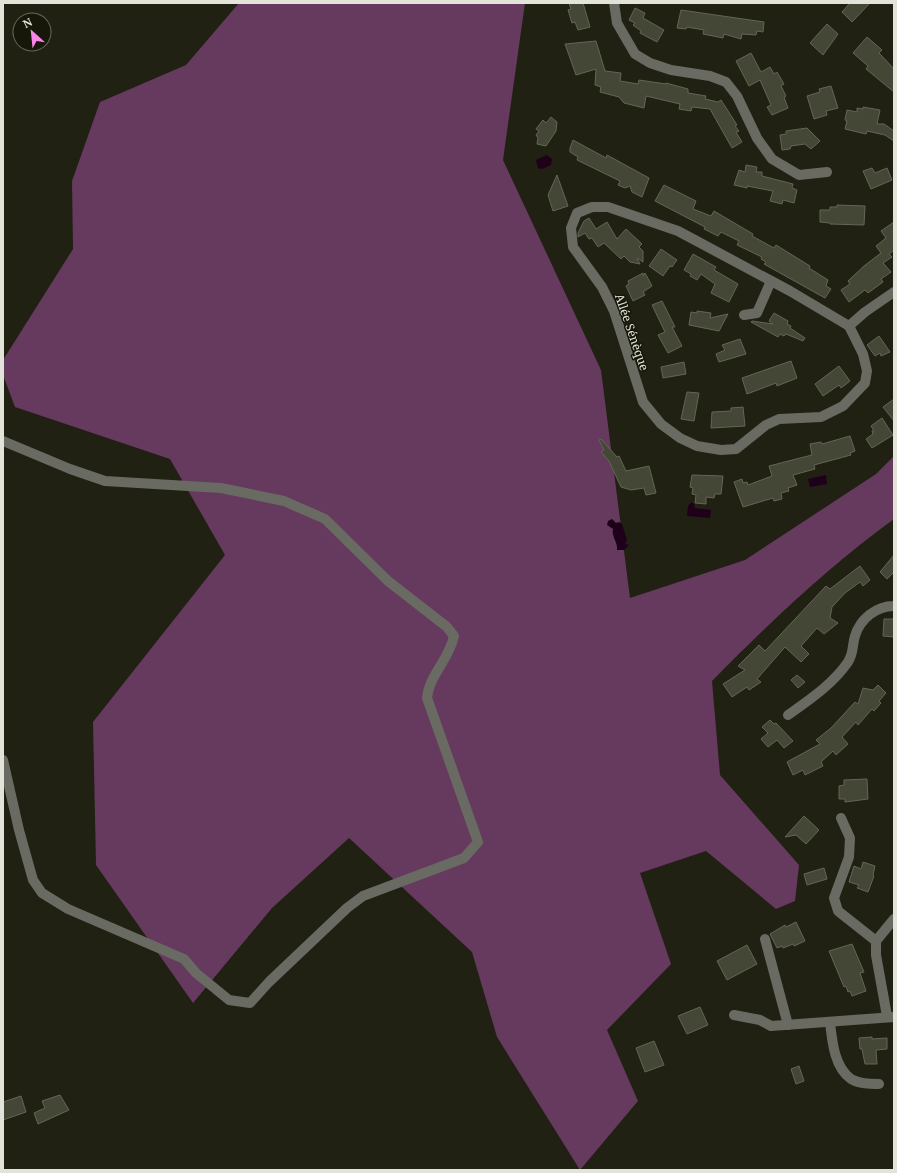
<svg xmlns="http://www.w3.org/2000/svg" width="897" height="1173" viewBox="0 0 897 1173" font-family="'Noto Serif',serif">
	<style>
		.forest { fill: #653a5e }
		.water { fill: #1f001b }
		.building { fill: #444636; stroke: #646655 }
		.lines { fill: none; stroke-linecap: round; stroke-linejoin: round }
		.minor { stroke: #696a62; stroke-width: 10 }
		.labels { text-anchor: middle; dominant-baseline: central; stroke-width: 3; stroke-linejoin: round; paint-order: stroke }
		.street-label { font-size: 12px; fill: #e2e4da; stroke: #161709 }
	</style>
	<rect width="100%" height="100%" fill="#202112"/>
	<path class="forest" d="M239,3H525L503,160L601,370L630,598L745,560L876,474L894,456V519C828,567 769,623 712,681L720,775L799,865L795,901L776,909L706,851L640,873L671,964L607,1030L638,1101L580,1170L497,1037L472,952L349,838L272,908L193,1003L96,865L93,722L225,555L170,459L15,407L3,375V360L73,249L72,181L100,102L186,65Z"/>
	<g class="water">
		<polygon points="547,155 552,159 551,165 542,169 538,168 536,160"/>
		<polygon points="826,475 827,484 810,487 808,479"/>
		<polygon points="692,502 694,504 695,508 711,510 710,518 687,516 688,506"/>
		<path d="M612,519L616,523L619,522L622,524L627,540L625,544L629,545L624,550H617C618,542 611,536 613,529L607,525L608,521Z"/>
	</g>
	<g class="building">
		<polygon points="569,3 583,3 590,27 578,30 575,22 572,23 568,10 571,9"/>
		<polygon points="850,3 870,3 852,22 842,12"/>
		<polygon points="635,8 645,13 643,18 664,30 657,42 640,33 641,31 633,25 635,23 629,20"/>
		<polygon points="681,10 764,22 763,32 757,31 756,35 742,34 741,39 724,34 723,38 703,34 704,30 687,27 686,29 677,28"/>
		<polygon points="827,24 838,34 823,55 810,43"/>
		<polygon points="867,37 882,50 879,53 894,69 894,92 866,69 868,66 853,53"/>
		<polygon points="596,41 605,71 621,73 620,81 638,84 639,80 666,84 666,83 688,89 688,93 706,96 705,99 718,102 721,100 737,125 735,126 739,131 736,132 742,142 732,148 710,109 692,107 691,111 679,109 680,104 646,96 644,108 624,103 619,97 600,92 601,87 595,85 596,69 576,75 565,44"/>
		<polygon points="751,53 761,72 770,67 774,74 777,72 784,84 781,86 786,96 784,97 788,108 772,115 767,107 771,105 760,80 749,86 736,61"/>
		<polygon points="831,86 838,108 826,111 827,115 814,119 807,96 820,92 819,89"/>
		<polygon points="863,107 880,110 877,124 884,124 894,131 894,141 885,135 867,131 866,134 845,129 847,121 845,120 847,110 857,112 857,108 863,109"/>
		<polygon points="551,117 557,122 556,131 546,146 537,144 538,138 536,135 539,131 536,129 543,120 546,123"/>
		<polygon points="807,128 820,141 811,149 805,144 791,146 790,149 782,150 780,135 786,134 786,131"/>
		<polygon points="573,140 606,158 607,155 649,178 642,197 632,192 630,186 625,188 618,185 620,181 577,160 578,157 570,152 570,148"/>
		<polygon points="746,165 757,167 756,172 762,172 762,176 793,184 792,188 797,190 794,203 783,200 782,204 770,201 773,191 747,186 747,188 734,185 739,170 745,172"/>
		<polygon points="872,168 875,173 887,168 892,180 871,189 863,171"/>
		<polygon points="557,175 568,206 553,211 548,195"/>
		<polygon points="664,185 696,201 693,209 711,216 714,211 753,234 752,236 774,248 776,245 810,266 809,268 828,280 826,286 831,289 825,298 764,264 766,262 761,259 762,257 737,245 739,241 721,232 718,236 704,229 705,227 655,201"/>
		<polygon points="837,205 865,206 864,225 830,224 830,223 820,222 820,210 830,210 830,207 837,207"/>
		<polygon points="589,218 596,229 607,222 617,239 626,229 642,244 639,247 643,251 643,262 637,258 640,264 630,262 624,256 621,259 604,243 598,247 592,238 589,239 585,233 578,237 578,233 584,221"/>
		<polygon points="894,222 894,250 889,254 892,257 883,263 891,272 881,279 883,282 868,293 865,290 849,302 841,290 850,284 848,281 864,266 881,253 876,246 886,238 881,231"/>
		<polygon points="661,249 677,260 672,267 670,266 663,276 649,266"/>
		<polygon points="693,254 716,267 714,270 738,284 729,302 711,293 715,284 701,274 697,280 690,276 691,274 684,270"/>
		<polygon points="643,273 643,276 645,273 652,286 643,292 645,295 633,301 626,286 629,284 628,281"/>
		<polygon points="662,301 675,327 672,327 682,346 668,353 658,335 665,332 652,305"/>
		<polygon points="697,311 711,313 710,318 728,314 719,331 689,325 691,312 697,313"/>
		<polygon points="774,313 788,321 787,324 791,326 790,328 805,338 803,341 786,334 784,336 780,334 778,337 751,322 752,321 773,324 769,321"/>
		<polygon points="879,336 890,352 881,356 880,353 875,356 867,345"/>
		<polygon points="740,339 746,354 719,362 716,354 725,350 722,345"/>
		<polygon points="791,361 797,378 777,386 776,383 747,394 742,378"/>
		<polygon points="684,362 686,374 663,378 661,367"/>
		<polygon points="839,366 850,381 841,388 839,385 823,396 815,384"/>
		<polygon points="687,392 699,393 694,421 681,419"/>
		<polygon points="894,399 894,421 883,407"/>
		<polygon points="743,407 745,426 711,428 712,412 731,411 731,408"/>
		<polygon points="882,418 893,435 872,448 866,439 873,434 872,431 874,431 871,426"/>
		<polygon points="850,436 855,451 850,453 851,455 814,465 815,469 793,475 797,485 788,488 789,491 781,493 782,499 774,501 773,498 743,507 734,482 742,479 743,483 747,482 748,485 772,476 769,466 812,455 810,444 821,442 822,444"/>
		<polygon points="601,439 617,457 619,456 626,471 649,466 656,493 646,495 644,488 631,490 621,487 609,461 601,452 604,450 599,440"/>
		<polygon points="692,475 723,476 721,494 715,494 714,498 706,497 706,504 695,503 696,495 692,494 693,488 690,487"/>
		<polygon points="894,555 894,572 887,579 880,572"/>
		<polygon points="860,566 870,580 863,586 860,582 845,593 832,607 830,618 838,623 824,634 817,628 801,646 809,654 801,662 785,647 757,679 761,682 749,690 747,687 732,697 723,684 745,670 738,666 759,645 765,651 826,586 830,589"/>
		<polygon points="884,619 894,619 894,637 883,636"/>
		<polygon points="797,675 805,682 798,688 791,680"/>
		<polygon points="878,685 886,693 879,701 881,703 874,711 872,709 858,725 856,722 842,737 848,744 836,755 833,751 821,762 823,766 805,775 803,770 793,775 787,762 820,744 816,740 831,728 855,702 858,704 863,688 873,690"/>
		<polygon points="770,720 774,724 776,723 793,741 784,748 777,740 768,747 761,739 768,733 762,727"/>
		<polygon points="867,779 868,799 845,802 845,799 839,799 839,786 844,785 844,780"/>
		<polygon points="804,816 819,830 806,844 796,835 785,837"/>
		<polygon points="863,862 875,866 873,875 874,876 868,892 857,888 859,885 849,882 854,866 861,869"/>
		<polygon points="824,868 827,879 807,885 804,874"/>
		<polygon points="796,922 805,941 794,946 793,944 783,948 782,946 777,948 770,934 785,925 786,927"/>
		<polygon points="852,944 864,972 860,973 866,991 852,996 850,991 848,992 846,986 844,987 829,951"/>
		<polygon points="747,945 757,964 727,980 717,961"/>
		<polygon points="700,1007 708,1025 687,1034 678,1016"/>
		<polygon points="872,1037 872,1039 887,1038 887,1049 876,1050 877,1064 865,1064 862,1049 860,1049 859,1038"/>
		<polygon points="654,1041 664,1065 645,1072 636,1048"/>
		<polygon points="799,1066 804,1081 796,1084 791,1069"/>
		<polygon points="60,1095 69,1110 38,1124 34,1113 45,1108 42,1101"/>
		<polygon points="21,1096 26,1112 3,1120 3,1102"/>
	</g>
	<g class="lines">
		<g class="minor">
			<polyline points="614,3 617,23 635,54 650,63 671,70 710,76 726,82 737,96 757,138 772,159 799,175 827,172"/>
			<polygon points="592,207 608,207 678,231 790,291 849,326 863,354 867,371 865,383 843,406 821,417 779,419 766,425 736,449 721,450 697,446 680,438 661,424 643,402 614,311 602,287 573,247 571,228 577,213"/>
			<polyline points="744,315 757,313 771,281"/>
			<polyline points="849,326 865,312 894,292"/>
			<path d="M3,441L70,469L105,481L221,488L284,501L325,519L388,581L447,627L454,636C449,660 429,675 427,698L478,842L464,858L363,896L347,908L269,982L250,1003L229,1000L196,973L184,959L68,909L42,893L33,880L19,830L3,760"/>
			<path d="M788,715C809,700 833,684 848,662C854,653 852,645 855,636C860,619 876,606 894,606"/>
			<polyline points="841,818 850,838 849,857 834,898 838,911 876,941 876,955 887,1016"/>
			<polyline points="765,939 788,1025"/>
			<polyline points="876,941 894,919"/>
			<polyline points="734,1015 760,1020 771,1026 894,1017"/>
			<path d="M830,1022C832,1040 834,1067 851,1079C859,1084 870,1084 879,1084"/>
		</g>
	</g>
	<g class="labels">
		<g class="street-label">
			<text transform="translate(632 332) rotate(71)">Allée Sénèque</text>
		</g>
	</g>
	<rect width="897" height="1173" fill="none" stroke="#e2e4da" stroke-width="8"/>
	<g transform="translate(32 32) rotate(333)"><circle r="19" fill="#161709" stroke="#68695d"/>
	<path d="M0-3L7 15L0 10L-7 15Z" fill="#fa87e8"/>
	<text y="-6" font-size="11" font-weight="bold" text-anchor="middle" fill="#e2e4da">N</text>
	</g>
</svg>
